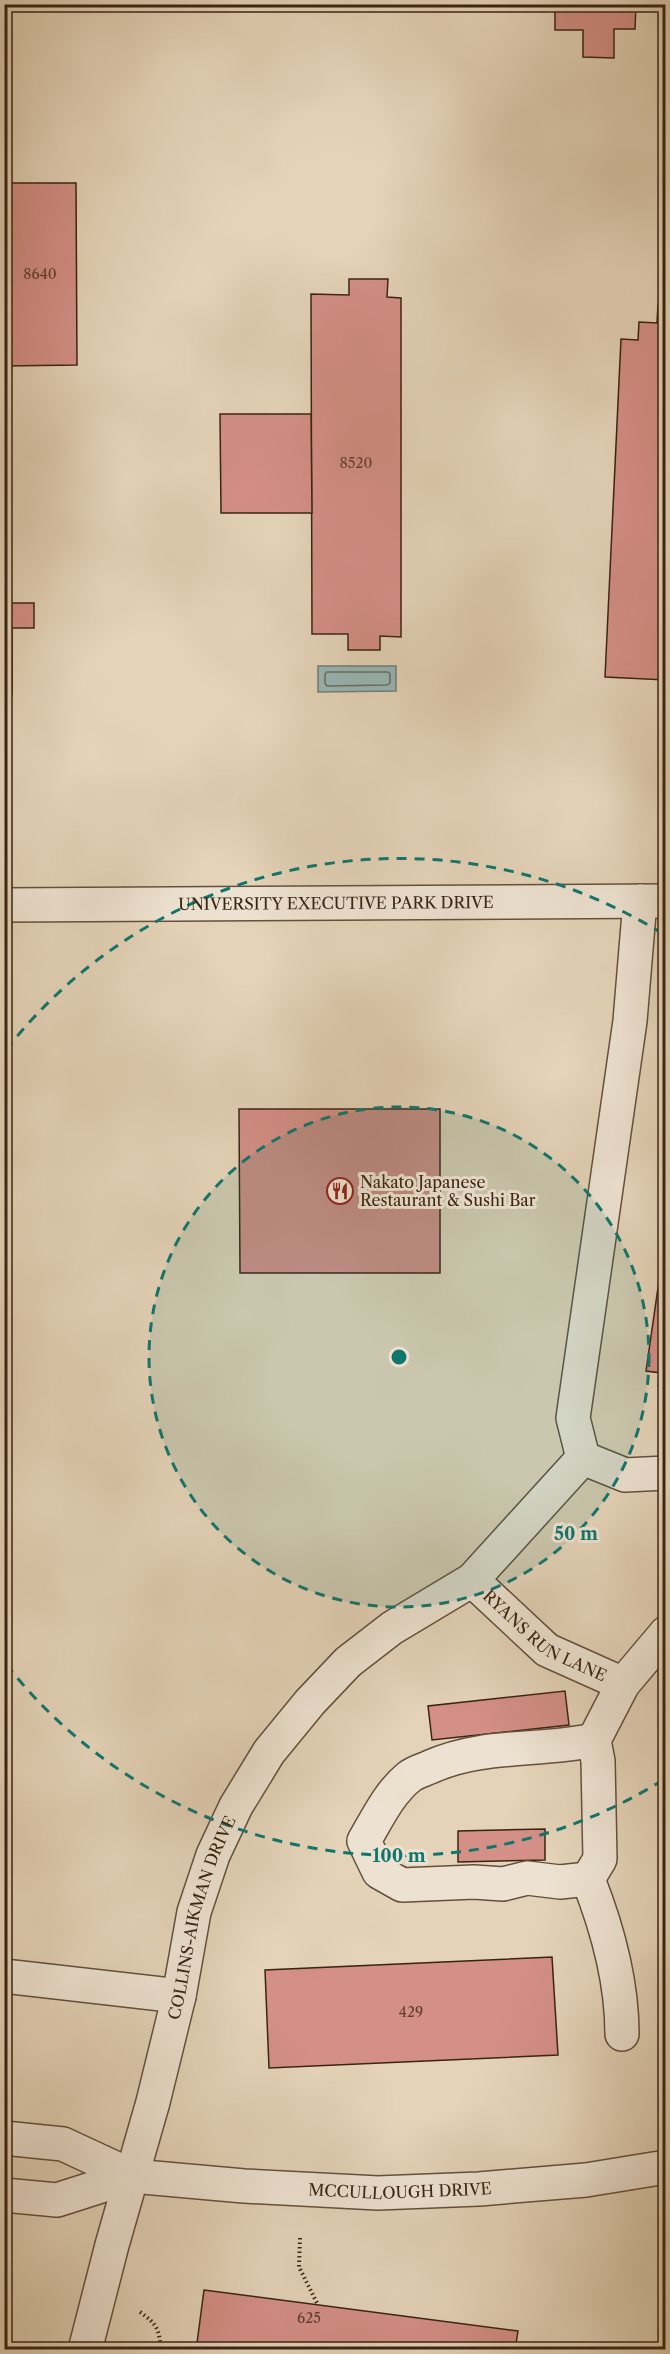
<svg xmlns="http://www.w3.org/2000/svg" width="670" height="2354" viewBox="0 0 670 2354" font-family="'Libre Caslon Text',serif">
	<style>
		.water { fill: #97b6b6; stroke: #717c75; stroke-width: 1.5 }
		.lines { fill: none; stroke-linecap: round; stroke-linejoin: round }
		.shore { stroke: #686d64; stroke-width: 1.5 }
		.building { fill: #d48f86; stroke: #392413; stroke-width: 1.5 }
		.minor-casing { stroke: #64503c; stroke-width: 36 }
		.path { stroke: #392413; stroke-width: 4; stroke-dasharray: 1.5 3; stroke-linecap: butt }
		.minor { stroke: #ede2d1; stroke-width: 33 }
		.ring { fill: none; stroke: #0f766e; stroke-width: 3; stroke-dasharray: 10 8 }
		.labels { text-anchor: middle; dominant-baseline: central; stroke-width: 6; stroke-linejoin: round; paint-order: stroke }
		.number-label { font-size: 14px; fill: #603f30 }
		.street-label { font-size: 16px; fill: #392413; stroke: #ede2d1 }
		.poi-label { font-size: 16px; fill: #392413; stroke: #ede2d1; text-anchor: start }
		.centre { fill: #0f766e; stroke: #ede2d1; stroke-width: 3 }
		.ring-label { font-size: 18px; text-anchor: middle; font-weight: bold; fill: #0f766e; stroke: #ede2d1; stroke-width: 6; stroke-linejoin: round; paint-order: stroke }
	</style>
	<rect width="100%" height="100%" fill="#e4d3b8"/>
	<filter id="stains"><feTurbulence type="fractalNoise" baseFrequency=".00333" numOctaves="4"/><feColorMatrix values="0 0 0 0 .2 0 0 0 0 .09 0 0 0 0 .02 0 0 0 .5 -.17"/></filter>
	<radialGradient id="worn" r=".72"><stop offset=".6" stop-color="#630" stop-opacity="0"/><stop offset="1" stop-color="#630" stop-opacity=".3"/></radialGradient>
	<polygon class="water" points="318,666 396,666 396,691 318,692"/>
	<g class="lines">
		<polygon class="shore" points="327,672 388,672 390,674 390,683 387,685 327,686 325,683 325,674"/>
	</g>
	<g class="building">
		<polygon points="555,4 636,4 635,29 614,29 614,58 583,57 583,30 555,30"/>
		<polygon points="4,183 76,183 77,365 4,366"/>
		<polygon points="349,279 388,279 387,297 401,298 401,637 380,636 380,650 348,650 348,634 312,634 311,294 349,295"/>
		<polygon points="658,304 666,304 666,680 605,677 621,339 638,340 639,322 657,323"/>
		<polygon points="220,414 311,414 312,513 221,513"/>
		<polygon points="4,603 34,603 34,628 12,628 12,694 4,694"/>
		<polygon points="239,1109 440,1109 440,1273 240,1273"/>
		<polygon points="666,1232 666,1387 658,1386 661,1373 646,1371"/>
		<polygon points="565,1691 569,1725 432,1740 428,1706"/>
		<polygon points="545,1829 545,1860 458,1862 458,1831"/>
		<polygon points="552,1957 558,2055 269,2068 265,1970"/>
		<polygon points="204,2290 518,2331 515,2350 212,2350 213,2345 197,2343"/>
	</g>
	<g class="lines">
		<defs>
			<g id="minor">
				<polyline points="640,901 630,1021 573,1418 583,1458 625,1475 666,1473"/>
				<path id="s1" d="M4,905L666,901"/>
				<path id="s2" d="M472,1580L547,1650L623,1684"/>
				<path d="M594,1740C539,1752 483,1743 430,1767C424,1770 415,1772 409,1777C389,1793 377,1819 364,1841L379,1872L402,1885L474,1882L503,1884L527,1878L560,1882L588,1879L600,1859L598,1761L594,1740L623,1684L666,1633"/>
				<path d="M588,1879C607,1927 622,1982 622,2034"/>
				<polyline points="4,1976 179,1996"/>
				<path id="s3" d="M4,2138L63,2144L132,2176L244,2186L378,2193L479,2189L586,2180L666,2167"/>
				<polyline points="4,2195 57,2200 132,2176"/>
				<path id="s4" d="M85,2350L112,2245L153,2102L179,1996L194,1912L213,1855L236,1806L269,1752L310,1702L348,1662L392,1628L472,1580L583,1458"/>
			</g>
		</defs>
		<use href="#minor" class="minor-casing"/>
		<g class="path">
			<polyline points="300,2238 299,2267 318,2305"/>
			<path d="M140,2312C157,2324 159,2329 161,2350"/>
		</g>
		<use href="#minor" class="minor"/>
	</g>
	<circle cx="399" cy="1357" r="250" fill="#0f766e" fill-opacity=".12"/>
	<g class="ring">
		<circle cx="399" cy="1357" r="250"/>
		<path d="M663 1780A499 499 0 0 1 6 1664M6 1050A499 499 0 0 1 663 934"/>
	</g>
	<defs>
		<symbol id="restaurant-ring" viewBox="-11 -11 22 22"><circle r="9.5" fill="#ede2d1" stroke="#8f2418" stroke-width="1.5"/><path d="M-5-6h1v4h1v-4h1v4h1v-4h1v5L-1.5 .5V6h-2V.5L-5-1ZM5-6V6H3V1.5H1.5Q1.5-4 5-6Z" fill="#8f2418"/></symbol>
	</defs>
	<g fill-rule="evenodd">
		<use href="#restaurant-ring" x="325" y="1176" width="30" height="30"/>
	</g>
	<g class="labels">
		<g class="number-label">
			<text x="40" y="274">8640</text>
			<text x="356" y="463">8520</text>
			<text x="411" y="2012">429</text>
			<text x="309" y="2318">625</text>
		</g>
		<g class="street-label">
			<text stroke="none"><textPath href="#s1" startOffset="332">UNIVERSITY EXECUTIVE PARK DRIVE</textPath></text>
			<text stroke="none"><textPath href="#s2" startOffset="93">RYANS RUN LANE</textPath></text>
			<text stroke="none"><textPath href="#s4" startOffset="448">COLLINS-AIKMAN DRIVE</textPath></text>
			<text stroke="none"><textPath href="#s3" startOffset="404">MCCULLOUGH DRIVE</textPath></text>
		</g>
		<g class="poi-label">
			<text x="360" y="1182">Nakato Japanese<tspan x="360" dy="18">Restaurant &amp; Sushi Bar</tspan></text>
		</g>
	</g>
	<circle cx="399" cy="1357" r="9" class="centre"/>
	<g class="ring-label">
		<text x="576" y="1540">50 m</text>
		<text x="399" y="1862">100 m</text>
	</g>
	<rect width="670" height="2354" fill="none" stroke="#e4d3b8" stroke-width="24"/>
	<rect x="6" y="6" width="658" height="2342" fill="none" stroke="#392413" stroke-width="3"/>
	<rect x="12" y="12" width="646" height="2330" fill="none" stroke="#392413" stroke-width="1.5"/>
	<rect width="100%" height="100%" filter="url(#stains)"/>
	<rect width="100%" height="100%" fill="url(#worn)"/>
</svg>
